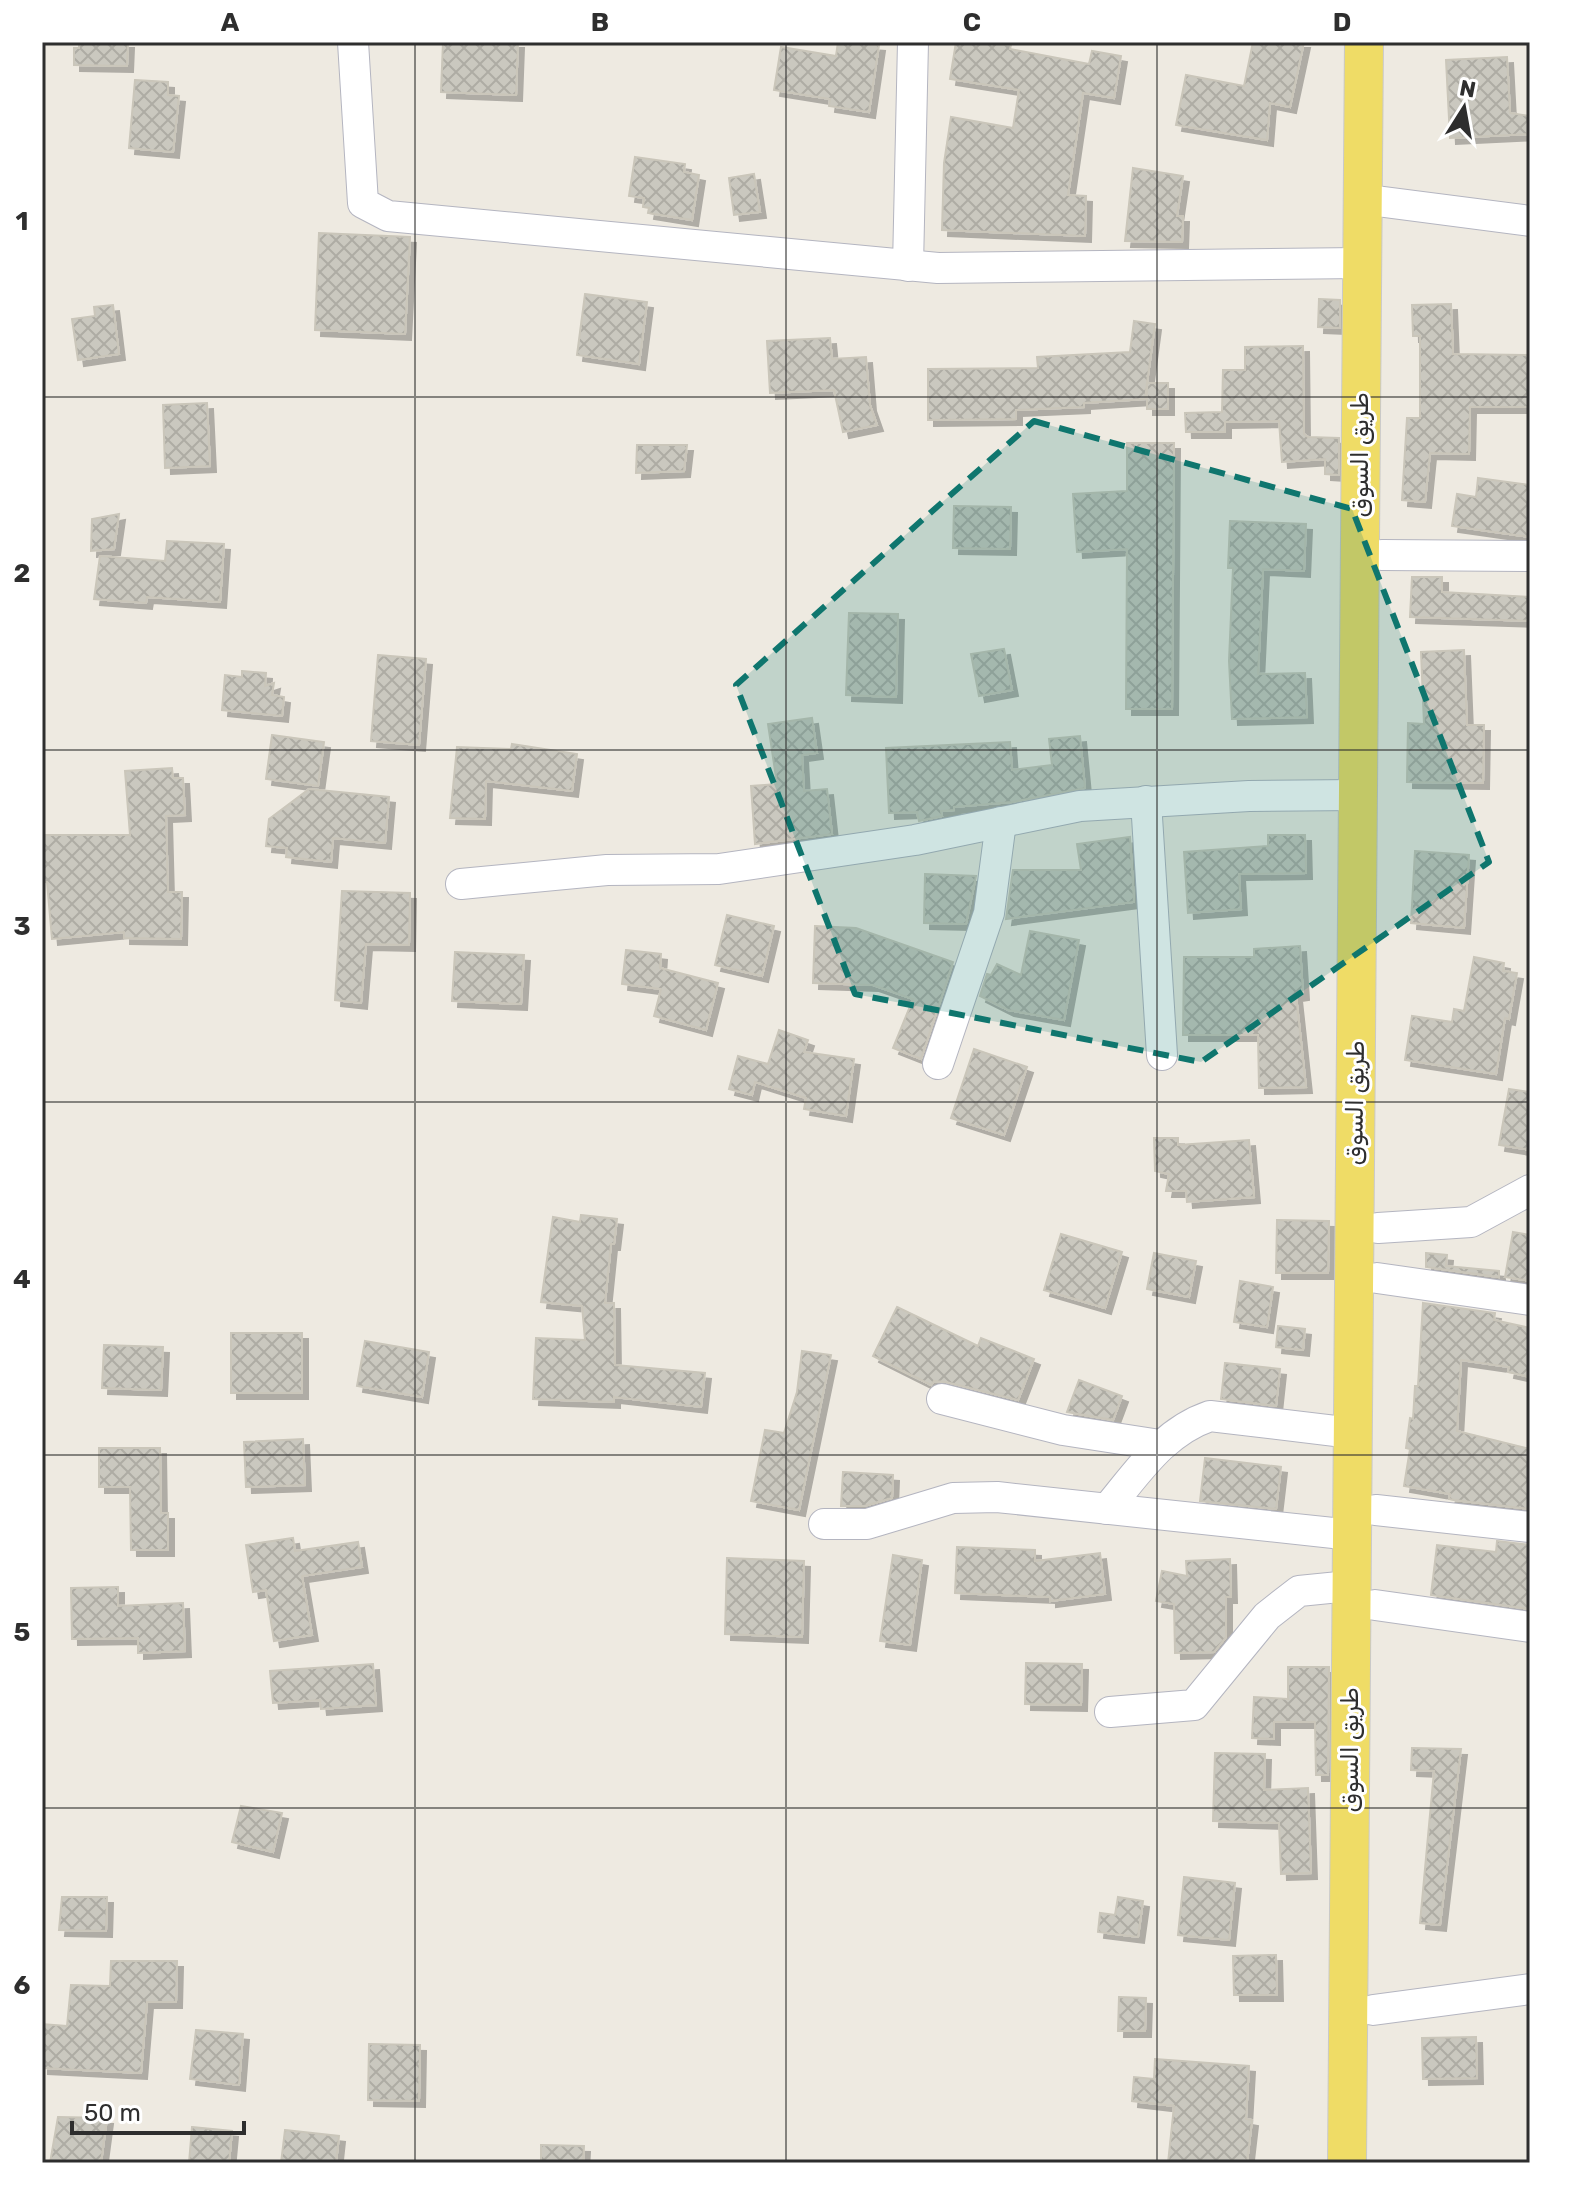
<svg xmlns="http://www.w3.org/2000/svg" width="1572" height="2205" viewBox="0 0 1572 2205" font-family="Rubik,Vazirmatn,sans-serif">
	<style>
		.building { fill: url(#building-cross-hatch); stroke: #cac6ba; stroke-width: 2; filter: url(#shadow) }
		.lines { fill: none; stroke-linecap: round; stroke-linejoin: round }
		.minor-casing { stroke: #b4b5c0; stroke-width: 32 }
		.major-casing { stroke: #c9c9c9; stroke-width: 40 }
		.minor { stroke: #fff; stroke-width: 30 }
		.major { stroke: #efdc66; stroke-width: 38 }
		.marked { fill: #0f766e; fill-opacity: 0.2; stroke: #0f766e; stroke-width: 6; stroke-dasharray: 16 10; stroke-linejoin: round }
		.grid { fill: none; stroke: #2e2e2e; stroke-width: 2; stroke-opacity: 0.55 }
		.labels { text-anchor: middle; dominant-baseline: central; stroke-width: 6; stroke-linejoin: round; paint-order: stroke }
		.street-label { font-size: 24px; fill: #2e2e2e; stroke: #fff }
		.neatline { fill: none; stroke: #2e2e2e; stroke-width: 3 }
		.grid-label { font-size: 26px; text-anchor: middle; font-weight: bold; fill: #2e2e2e }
	</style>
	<defs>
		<pattern id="building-cross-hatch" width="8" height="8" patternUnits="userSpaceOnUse" patternTransform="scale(2)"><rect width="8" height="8" fill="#cac8bf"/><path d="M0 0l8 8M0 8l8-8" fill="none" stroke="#aeaca4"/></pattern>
		<filter id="shadow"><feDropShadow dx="6" dy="6" stdDeviation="0" flood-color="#0004"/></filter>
	</defs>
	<rect width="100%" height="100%" fill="#eeeae1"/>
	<g class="building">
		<polygon points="79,42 128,42 127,66 74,65 74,48 79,48"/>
		<polygon points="443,42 518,42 516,95 441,92"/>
		<polygon points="838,42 879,45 869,112 829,106 830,99 774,90 781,47 836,56"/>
		<polygon points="956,42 1011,45 1010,49 1089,64 1092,51 1121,56 1114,98 1083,93 1068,195 1086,196 1085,236 942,230 944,163 951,117 1013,128 1019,90 950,79"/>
		<polygon points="1253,42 1304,42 1290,107 1270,103 1267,140 1176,125 1186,75 1244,86"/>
		<polygon points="1507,57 1510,113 1530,116 1530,134 1450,138 1446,60"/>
		<polygon points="135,80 168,82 168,95 179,96 173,152 129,148"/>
		<polygon points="635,157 685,164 684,172 699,175 692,220 648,213 649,208 643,207 644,198 629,196"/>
		<polygon points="1133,168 1183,176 1177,216 1183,216 1182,242 1125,241"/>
		<polygon points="754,174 760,212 734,215 729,178"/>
		<polygon points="319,233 410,237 405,334 315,330"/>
		<polygon points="585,294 647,302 639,364 577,355"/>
		<polygon points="1319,299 1340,300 1340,328 1318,327"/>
		<polygon points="1451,304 1453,354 1530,355 1530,407 1470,407 1469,454 1430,453 1425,502 1402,500 1407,418 1420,418 1420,336 1413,336 1412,305"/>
		<polygon points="113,305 119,354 78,360 72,319 95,316 94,307"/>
		<polygon points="1134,321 1155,324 1147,383 1168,383 1168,409 1147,409 1147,383 1145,399 1084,403 1084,407 1016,410 1016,419 928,420 928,369 1038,368 1037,357 1130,352"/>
		<polygon points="830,338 832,359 866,357 870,405 877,425 843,432 834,390 770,393 767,341"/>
		<polygon points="1303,346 1304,434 1308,437 1339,438 1339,475 1325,474 1325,459 1282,462 1279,421 1225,422 1225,432 1186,432 1185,413 1222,412 1223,370 1245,370 1245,347"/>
		<polygon points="207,403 210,466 165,468 163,405"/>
		<polygon points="1127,443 1174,443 1172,709 1126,709 1127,549 1077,552 1073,494 1127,491"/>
		<polygon points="637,445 687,445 684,471 636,473"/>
		<polygon points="1478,478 1530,485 1530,537 1452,526 1457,494 1476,497"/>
		<polygon points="954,506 1011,507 1010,549 953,548"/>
		<polygon points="119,514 114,549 91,551 92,519"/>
		<polygon points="1230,521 1306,524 1304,571 1263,569 1258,674 1305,673 1307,717 1232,719 1229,661 1233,568 1228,568"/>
		<polygon points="167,541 224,544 220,602 147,597 146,603 94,599 100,556 165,561"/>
		<polygon points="1412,577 1442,577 1442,592 1530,597 1530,621 1410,617"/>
		<polygon points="849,613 898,614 896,697 846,695"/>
		<polygon points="1004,649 1012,690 979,696 971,654"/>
		<polygon points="1464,650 1467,725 1484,725 1483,783 1407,782 1408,723 1424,724 1421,652"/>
		<polygon points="378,655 426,659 419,745 371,741"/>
		<polygon points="242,671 266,673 265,686 274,683 272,695 284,697 282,716 222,710 225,675 242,677"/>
		<polygon points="812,718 817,753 802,755 804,791 827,789 832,834 755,844 751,786 777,784 768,724"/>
		<polygon points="272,735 324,742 318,786 266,779"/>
		<polygon points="1080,736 1085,788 1012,802 954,807 954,810 941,811 942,816 919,821 917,812 889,813 886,748 1010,742 1012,770 1052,765 1049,739"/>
		<polygon points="512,744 577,754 572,791 486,781 485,819 450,818 457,747 511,749"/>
		<polygon points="172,768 173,778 183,778 185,815 166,816 168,892 182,892 181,939 124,938 124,932 52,939 47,882 42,882 42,835 130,835 125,771"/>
		<polygon points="309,789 389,797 385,843 333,838 331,862 286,857 287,848 266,846 269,819"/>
		<polygon points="1268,835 1305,835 1306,873 1239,874 1241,909 1188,913 1184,852 1268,846"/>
		<polygon points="1130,837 1134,902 1006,919 1013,870 1081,870 1077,844"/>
		<polygon points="1415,851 1469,855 1464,928 1411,923"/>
		<polygon points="925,874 976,876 966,924 924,923"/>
		<polygon points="342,891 410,893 409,945 366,944 361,1003 335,1000"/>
		<polygon points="727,915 774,926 762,976 715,965"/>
		<polygon points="815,926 856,928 953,962 921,1059 893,1048 913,999 873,985 813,983"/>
		<polygon points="1030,931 1079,940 1064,1020 1008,1010 980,996 987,974 991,975 997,964 1021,975"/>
		<polygon points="1300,946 1303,994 1296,995 1306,1087 1259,1088 1258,1035 1183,1035 1184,957 1254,957 1254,949"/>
		<polygon points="626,950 661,954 660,968 718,983 706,1030 654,1016 661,989 622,984"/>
		<polygon points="455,952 524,955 521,1004 452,1001"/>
		<polygon points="1474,957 1504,963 1503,971 1517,973 1509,1019 1505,1018 1496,1074 1405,1060 1412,1016 1452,1022 1454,1009 1464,1011"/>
		<polygon points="779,1030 808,1040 804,1052 854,1059 846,1116 804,1109 806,1098 755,1082 752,1095 729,1089 738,1056 768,1064"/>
		<polygon points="974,1049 1027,1067 1004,1135 951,1118"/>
		<polygon points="1509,1089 1530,1092 1530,1150 1499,1145"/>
		<polygon points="1154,1138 1178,1138 1178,1145 1249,1140 1254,1197 1187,1202 1186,1191 1166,1191 1169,1174 1155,1171"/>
		<polygon points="581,1215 617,1219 614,1244 611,1244 605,1303 614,1303 615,1365 705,1373 701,1407 614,1397 614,1402 533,1399 536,1338 585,1340 582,1306 541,1302 553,1217 580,1222"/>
		<polygon points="1277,1220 1329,1221 1328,1273 1276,1273"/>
		<polygon points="1513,1232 1530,1235 1530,1281 1505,1277"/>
		<polygon points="1061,1234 1122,1252 1105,1308 1044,1290"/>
		<polygon points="1154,1253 1196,1261 1189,1297 1147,1289"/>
		<polygon points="1426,1253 1447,1255 1446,1266 1499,1271 1499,1277 1426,1267"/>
		<polygon points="1240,1281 1273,1287 1267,1327 1234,1322"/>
		<polygon points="1423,1303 1495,1313 1494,1320 1530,1328 1530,1377 1508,1372 1509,1367 1461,1360 1457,1431 1530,1449 1530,1509 1454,1500 1449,1499 1450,1494 1404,1486 1410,1449 1406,1448 1410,1418 1413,1419 1415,1386 1418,1386"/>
		<polygon points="897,1307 978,1346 981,1338 1034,1359 1018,1400 946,1382 934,1381 931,1385 873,1356"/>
		<polygon points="1278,1326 1305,1329 1303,1350 1276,1347"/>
		<rect x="231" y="1333" width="71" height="60"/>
		<polygon points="365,1341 429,1352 422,1397 357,1386"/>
		<polygon points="104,1345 163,1347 161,1390 102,1388"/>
		<polygon points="802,1351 831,1355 799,1510 751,1501 765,1430 784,1433 797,1392"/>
		<polygon points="1225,1363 1280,1369 1276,1406 1221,1399"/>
		<polygon points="1079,1380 1122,1396 1113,1420 1067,1412"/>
		<polygon points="303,1439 305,1485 246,1487 244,1442"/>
		<polygon points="99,1448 160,1448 161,1513 168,1513 168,1550 131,1550 130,1487 99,1487"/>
		<polygon points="1205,1458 1281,1467 1276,1509 1200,1501"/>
		<polygon points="843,1472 893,1475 892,1498 864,1506 841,1506"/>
		<polygon points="293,1538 295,1551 358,1542 362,1567 302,1576 312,1635 274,1641 266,1590 253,1592 246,1545"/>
		<polygon points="1497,1541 1530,1545 1530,1609 1431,1595 1437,1545 1496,1552"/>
		<polygon points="957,1547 1035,1550 1035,1561 1100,1553 1105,1594 1050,1601 1050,1597 955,1593"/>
		<polygon points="893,1555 922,1560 910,1645 880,1641"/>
		<polygon points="727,1558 804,1561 802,1637 725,1634"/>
		<polygon points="1230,1559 1231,1597 1226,1597 1226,1637 1214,1652 1175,1653 1174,1604 1156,1601 1162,1571 1187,1576 1186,1561"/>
		<polygon points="118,1587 118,1606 183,1603 185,1651 138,1653 138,1638 72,1639 71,1588"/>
		<polygon points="1026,1663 1082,1664 1081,1705 1025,1704"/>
		<polygon points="373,1664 376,1705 321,1709 320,1700 273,1703 270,1671"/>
		<polygon points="1288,1667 1329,1667 1328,1775 1316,1775 1315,1722 1274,1722 1274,1739 1252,1738 1254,1697 1288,1699"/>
		<polygon points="1412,1748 1461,1749 1440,1925 1420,1923 1434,1771 1411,1770"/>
		<polygon points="1215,1753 1265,1754 1264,1790 1308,1788 1311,1873 1281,1874 1279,1823 1213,1821"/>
		<polygon points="241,1806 282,1813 273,1852 232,1842"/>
		<polygon points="1184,1877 1235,1883 1229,1940 1178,1935"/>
		<polygon points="62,1897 107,1897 106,1931 59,1930"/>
		<polygon points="1118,1897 1143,1901 1138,1937 1098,1932 1100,1913 1115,1915"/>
		<polygon points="1276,1955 1277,1995 1234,1995 1233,1956"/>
		<polygon points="111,1961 177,1961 176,2002 147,2002 141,2073 42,2068 42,2024 67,2026 71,1985 110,1986"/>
		<polygon points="1119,1997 1146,1998 1145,2031 1118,2031"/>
		<polygon points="196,2030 243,2034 239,2085 190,2079"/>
		<polygon points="1476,2037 1477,2078 1423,2079 1422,2038"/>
		<polygon points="369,2044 420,2045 419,2101 368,2100"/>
		<polygon points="1155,2059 1249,2066 1246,2119 1252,2120 1247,2163 1168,2163 1174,2106 1132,2101 1134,2077 1154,2079"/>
		<polygon points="58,2117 107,2118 101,2163 50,2163"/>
		<polygon points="192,2127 232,2131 229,2163 189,2163"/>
		<polygon points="285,2130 339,2136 336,2163 281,2163"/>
		<polygon points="541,2145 584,2146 583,2163 541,2163"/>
	</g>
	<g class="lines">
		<defs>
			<g id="minor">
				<polyline points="353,42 363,203 388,216 938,268 1360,263"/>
				<polyline points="1361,199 1530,221"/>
				<polyline points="908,266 913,42"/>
				<polyline points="1382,555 1530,556"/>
				<polyline points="1146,801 1162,1055"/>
				<polyline points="461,884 607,870 719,869 915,840 1080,806 1249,796 1358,795"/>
				<polyline points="938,1064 989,913 1001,822"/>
				<polyline points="1378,1228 1471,1222 1530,1190"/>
				<polyline points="1377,1278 1530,1300"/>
				<polyline points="942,1399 1063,1430 1160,1445"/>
				<path d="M1107,1509C1138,1472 1163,1432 1210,1416L1352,1433"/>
				<polyline points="1376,1510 1530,1527"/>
				<polyline points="824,1524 867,1524 953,1498 997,1497 1352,1535"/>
				<polyline points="1375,1605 1530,1627"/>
				<polyline points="1110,1712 1194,1705 1267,1616 1299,1591 1349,1586"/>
				<polyline points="1373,2010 1530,1989"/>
			</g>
			<polyline id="major" points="1347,2163 1364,42"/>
		</defs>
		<use href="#minor" class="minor-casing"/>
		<use href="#major" class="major-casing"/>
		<use href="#minor" class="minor"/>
		<use href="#major" class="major"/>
	</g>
	<path class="marked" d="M1034,421L1352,509L1489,862L1201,1062L855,994L736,685Z"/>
	<path class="grid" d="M415,42V2163M786,42V2163M1157,42V2163M42,397H1530M42,750H1530M42,1102H1530M42,1455H1530M42,1808H1530"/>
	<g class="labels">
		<g class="street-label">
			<text transform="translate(1360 455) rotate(-90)">طريق السوق</text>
			<text transform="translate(1355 1103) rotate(-89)">طريق السوق</text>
			<text transform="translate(1350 1750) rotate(-90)">طريق السوق</text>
		</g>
	</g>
	<rect width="1572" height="2205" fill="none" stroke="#ffffff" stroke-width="88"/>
	<g transform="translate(1464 108) rotate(11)" stroke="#ffffff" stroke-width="6" paint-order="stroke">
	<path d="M0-6L14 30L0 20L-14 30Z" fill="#2e2e2e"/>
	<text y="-12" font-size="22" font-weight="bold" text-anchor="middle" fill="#2e2e2e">N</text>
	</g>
	<path d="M72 2121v12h172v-12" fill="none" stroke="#2e2e2e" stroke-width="4"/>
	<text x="84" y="2121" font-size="24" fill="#2e2e2e" stroke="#ffffff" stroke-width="6" paint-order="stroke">50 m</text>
	<rect x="44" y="44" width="1484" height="2117" class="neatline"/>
	<g class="grid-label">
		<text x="230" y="31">A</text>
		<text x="600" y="31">B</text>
		<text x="972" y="31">C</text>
		<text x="1342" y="31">D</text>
		<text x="22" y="230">1</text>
		<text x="22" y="582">2</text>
		<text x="22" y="935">3</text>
		<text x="22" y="1288">4</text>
		<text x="22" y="1641">5</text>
		<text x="22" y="1994">6</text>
	</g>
</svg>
